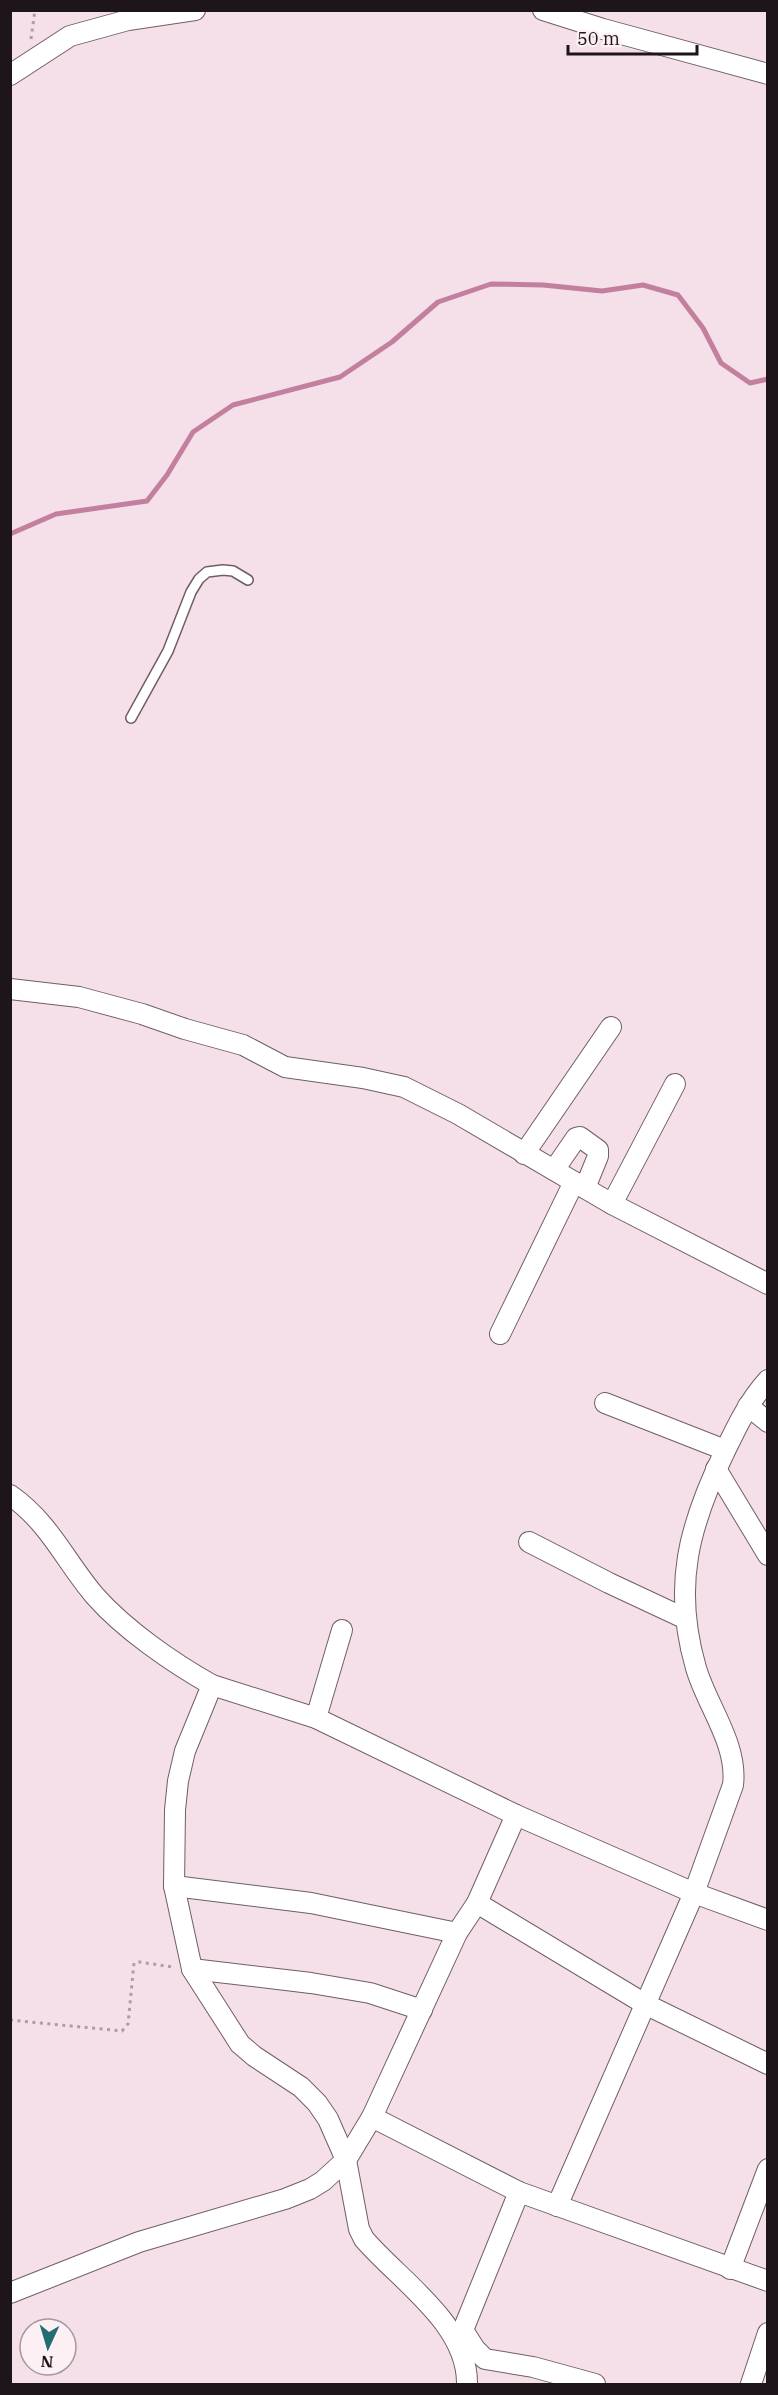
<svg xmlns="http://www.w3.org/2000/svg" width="778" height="2395" viewBox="0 0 778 2395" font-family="'IBM Plex Serif',serif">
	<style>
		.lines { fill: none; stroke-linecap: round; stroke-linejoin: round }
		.stream { stroke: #c27f9e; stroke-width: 5 }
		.service-casing { stroke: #705e66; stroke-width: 12 }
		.minor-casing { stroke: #705e66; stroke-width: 22 }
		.path { stroke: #ad9ca3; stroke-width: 3; stroke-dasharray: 3 4.5; stroke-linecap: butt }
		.service { stroke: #fff; stroke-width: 9 }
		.minor { stroke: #fff; stroke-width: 20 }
	</style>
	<rect width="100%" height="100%" fill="#f5e0e9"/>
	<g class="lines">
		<polyline class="stream" points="10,534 56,514 147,501 167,475 193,432 233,405 340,377 392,342 438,302 491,284 543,285 602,291 643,285 678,295 703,328 721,363 750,383 768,379"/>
		<defs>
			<polyline id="service" points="131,718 168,651 191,592 199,579 207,572 223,570 233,571 248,580"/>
			<g id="minor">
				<polyline points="543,10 603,29 768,74"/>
				<polyline points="10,75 70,36 128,20 195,10"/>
				<polyline points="10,989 79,997 142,1014 185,1029 243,1045 285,1067 363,1078 404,1087 458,1114 612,1204 768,1284"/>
				<polyline points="524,1154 611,1027"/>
				<polyline points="554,1170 576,1138 580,1137 598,1150 598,1156 585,1188"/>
				<polyline points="612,1204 675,1084"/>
				<polyline points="500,1334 574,1182"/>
				<polyline points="605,1403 725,1450"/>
				<polyline points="748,1406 768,1422"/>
				<polyline points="716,1469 768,1555"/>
				<path d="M10,1495C50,1523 65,1561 95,1596C125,1630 173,1663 212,1685L185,1751L178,1781L175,1810L174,1886L192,1969L240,2044L254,2056L301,2087L317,2103L328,2119L346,2160L359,2229L364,2239C400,2281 468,2324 467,2384"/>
				<polyline points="529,1542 609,1583 686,1619"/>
				<polyline points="212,1685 316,1718 516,1815 694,1893 768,1920"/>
				<polyline points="316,1718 342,1630"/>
				<polyline points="174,1886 311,1903 457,1933"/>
				<polyline points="477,1903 516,1815"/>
				<polyline points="192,1969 311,1983 370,1993 422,2010"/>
				<polyline points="372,2117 457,1933 477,1903 645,2004 768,2064"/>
				<path d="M557,2206L694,1893L733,1785C738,1744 707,1706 696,1668C672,1586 689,1525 725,1451C737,1426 749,1401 768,1380"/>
				<polyline points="730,2269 768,2169"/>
				<polyline points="10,2293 139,2242 285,2199 310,2189 323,2181 346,2160 372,2117 519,2192 768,2281"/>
				<polyline points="463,2330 475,2349 485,2359 533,2367 595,2384"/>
				<polyline points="456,2337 463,2330 519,2192"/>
				<polyline points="751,2384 768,2333"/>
			</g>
		</defs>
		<use href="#service" class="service-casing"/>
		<use href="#minor" class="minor-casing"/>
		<g class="path">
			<polyline points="31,39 35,10"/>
			<polyline points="10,2020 122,2031 128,2024 134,1963 139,1962 173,1967"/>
		</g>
		<use href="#service" class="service"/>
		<use href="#minor" class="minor"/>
	</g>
	<rect width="778" height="2395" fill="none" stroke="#1d1519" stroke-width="24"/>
	<g transform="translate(48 2347) rotate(184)"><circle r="28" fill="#fdf0f5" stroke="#a3989d" stroke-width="1.5"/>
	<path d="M0-4.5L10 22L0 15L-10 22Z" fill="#216d71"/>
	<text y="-9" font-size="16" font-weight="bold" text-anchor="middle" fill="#1d1519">N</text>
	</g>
	<path d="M568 45v9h129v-9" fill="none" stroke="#1d1519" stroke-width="3"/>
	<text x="577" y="45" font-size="18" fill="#1d1519" stroke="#fdf0f5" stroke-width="4.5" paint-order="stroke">50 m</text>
</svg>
